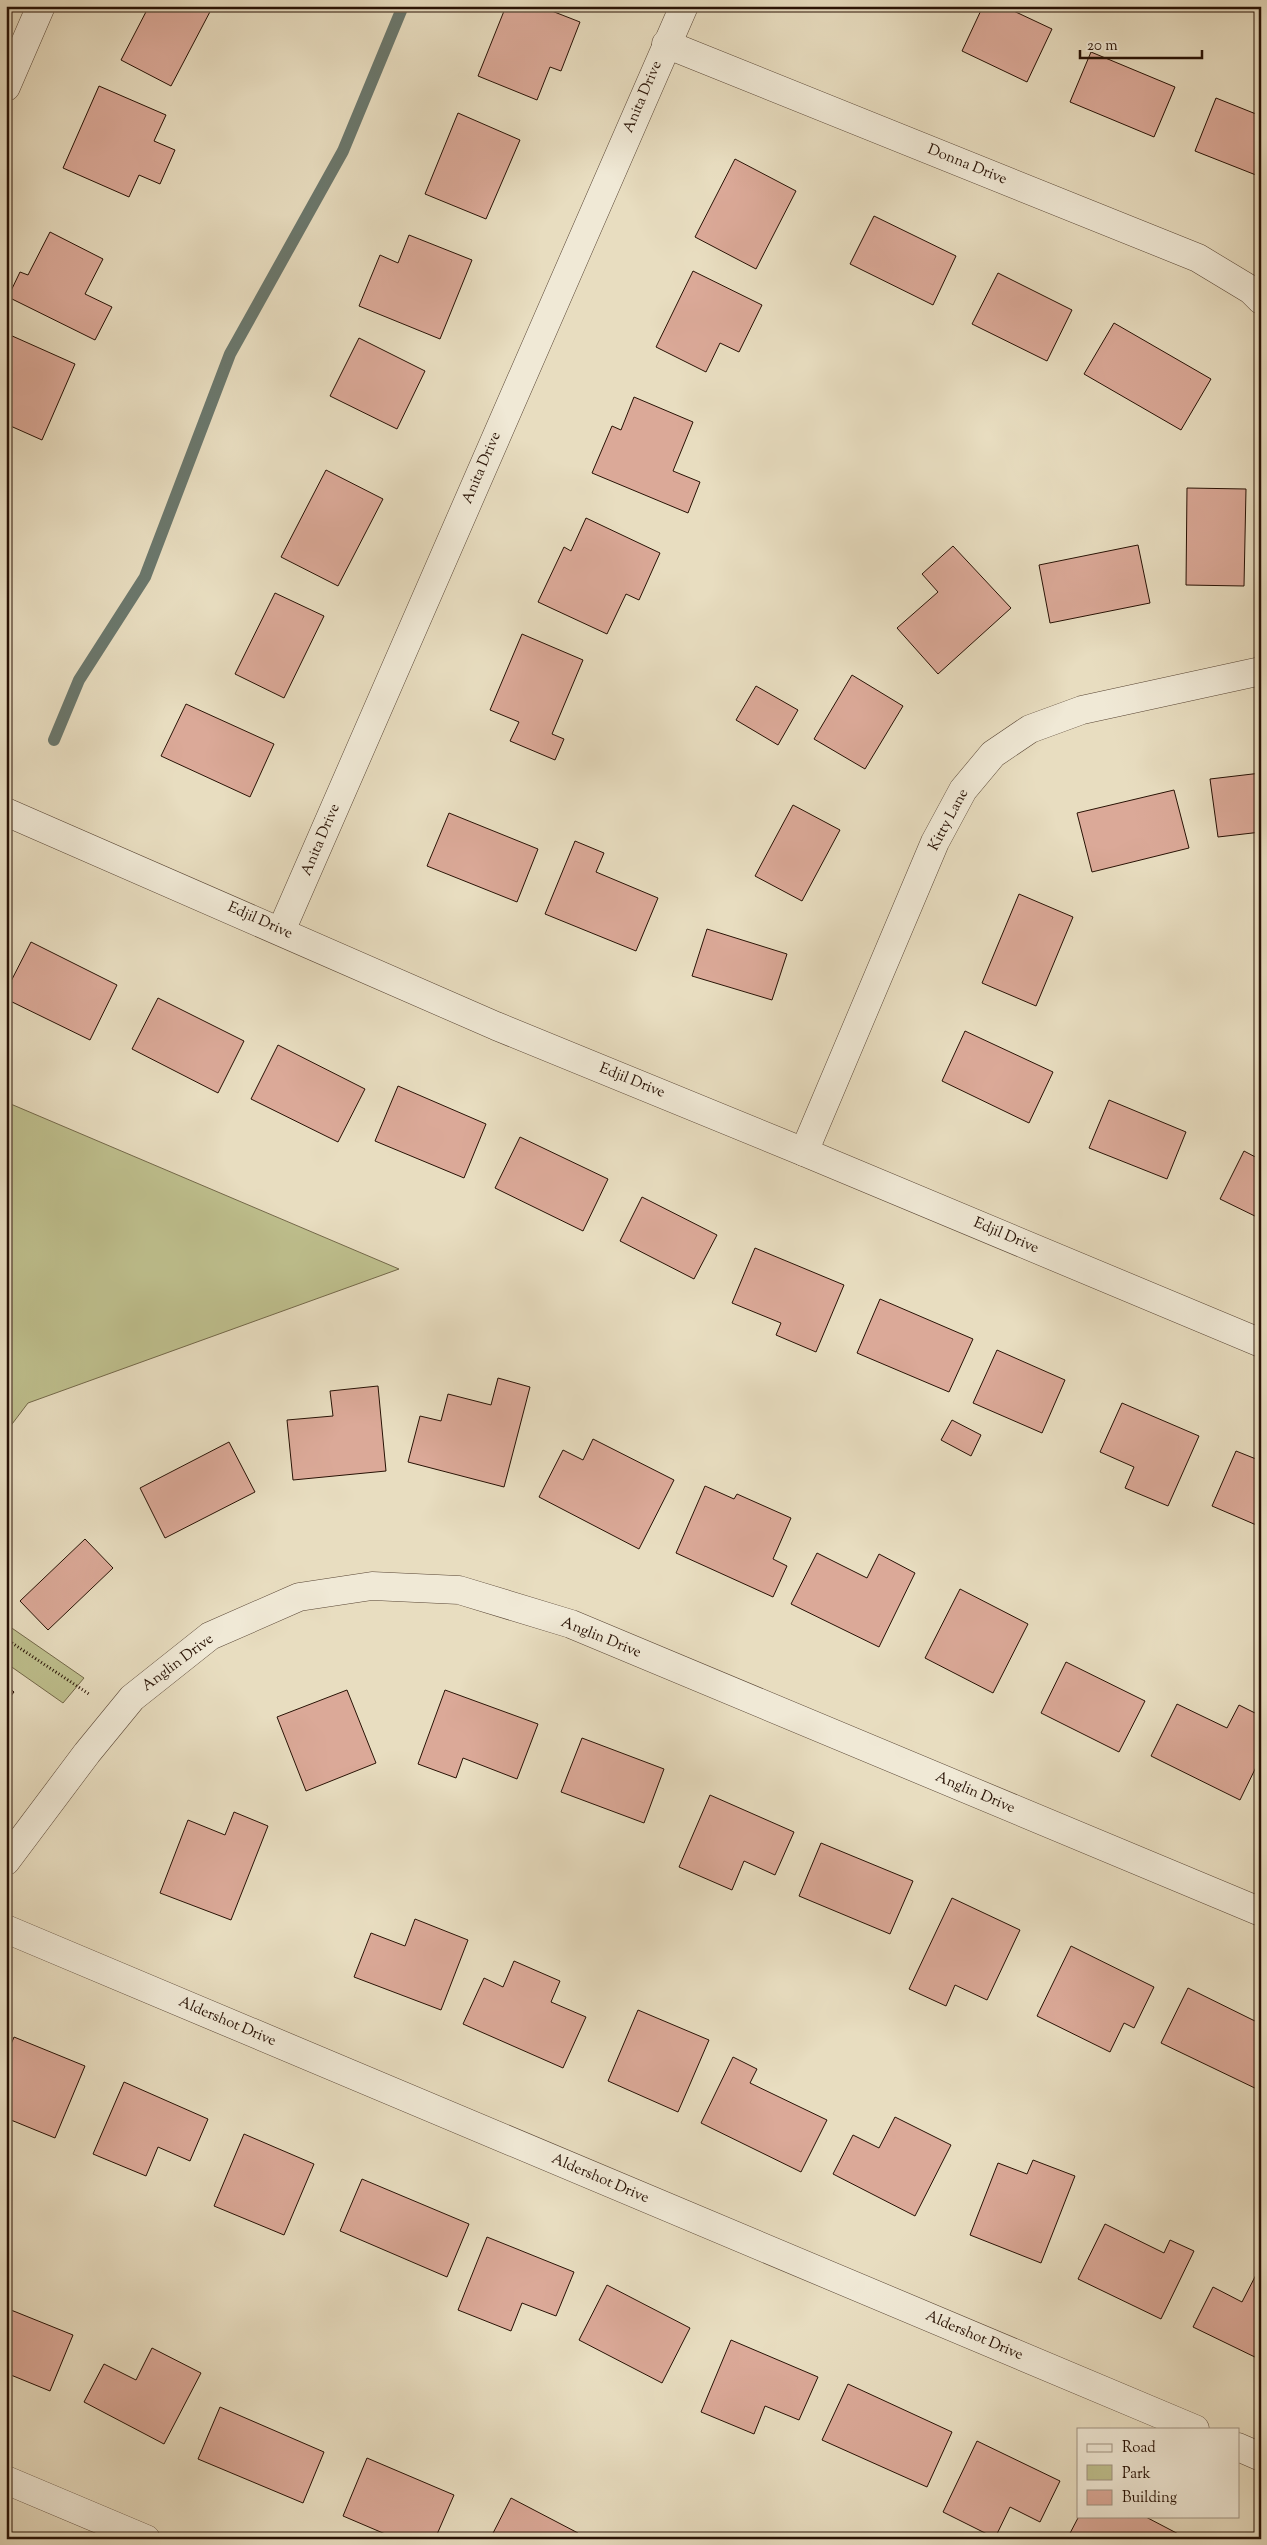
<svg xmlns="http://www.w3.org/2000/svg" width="1267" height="2545" viewBox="0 0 1267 2545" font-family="'Sorts Mill Goudy',serif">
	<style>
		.green { fill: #bebf8d; stroke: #736849 }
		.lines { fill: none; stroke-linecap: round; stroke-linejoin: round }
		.stream { stroke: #6b786d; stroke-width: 12 }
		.building { fill: #dba998; stroke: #281205 }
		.minor-casing { stroke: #584534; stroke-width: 29 }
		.path { stroke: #281205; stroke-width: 3; stroke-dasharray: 1 2.5; stroke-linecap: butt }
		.minor { stroke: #f0e9d6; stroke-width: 28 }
		.labels { text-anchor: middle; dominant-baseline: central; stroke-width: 4; stroke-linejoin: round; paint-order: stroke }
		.street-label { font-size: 15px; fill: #281205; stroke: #f0e9d6 }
	</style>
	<rect width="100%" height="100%" fill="#e8ddc0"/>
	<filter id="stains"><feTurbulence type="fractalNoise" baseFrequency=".004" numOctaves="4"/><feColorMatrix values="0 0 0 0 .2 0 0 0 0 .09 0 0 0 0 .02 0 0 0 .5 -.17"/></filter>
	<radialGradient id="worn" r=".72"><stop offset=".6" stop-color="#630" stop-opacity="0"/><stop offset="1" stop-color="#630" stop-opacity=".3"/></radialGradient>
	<g class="green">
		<polygon points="6,1102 399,1269 28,1403 6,1432"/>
		<polygon points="6,1624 84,1678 63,1703 6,1663"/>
	</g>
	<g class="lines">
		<polyline class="stream" points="54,740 79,680 145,577 230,354 343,151 403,6"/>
	</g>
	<g class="building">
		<polygon points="149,6 213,6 171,86 121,60"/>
		<polygon points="506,6 539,6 580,22 561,71 550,67 537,100 478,76"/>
		<polygon points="983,6 1003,6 1052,29 1027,82 962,51"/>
		<polygon points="1091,52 1175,87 1154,137 1070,102"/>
		<polygon points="99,86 166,115 154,141 175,150 160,184 139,175 129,197 63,168"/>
		<polygon points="1216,98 1261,116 1261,177 1195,151"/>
		<polygon points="458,113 520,140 486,219 425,194"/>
		<polygon points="735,159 796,191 756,269 695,237"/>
		<polygon points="874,216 956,256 933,305 850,264"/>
		<polygon points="50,232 103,259 85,294 112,307 95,340 8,297 20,272 28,275"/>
		<polygon points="409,235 472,260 440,339 359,306 380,255 398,263"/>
		<polygon points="693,271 762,305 739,352 720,343 706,372 656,347"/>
		<polygon points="998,273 1072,310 1047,361 972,324"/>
		<polygon points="1114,323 1211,379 1181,430 1084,374"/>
		<polygon points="10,335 75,364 42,440 6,424 6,342"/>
		<polygon points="359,338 425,371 397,429 330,396"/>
		<polygon points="634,397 693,422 673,471 700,482 688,513 592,473 612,426 621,430"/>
		<polygon points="326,470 383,499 338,586 281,557"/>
		<polygon points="1187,488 1246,489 1244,586 1186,585"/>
		<polygon points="586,518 660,553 639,600 626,594 607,634 538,602 564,547 571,551"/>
		<polygon points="1138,545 1150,603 1050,623 1039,565"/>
		<polygon points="953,546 1011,608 938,674 897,628 938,592 922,574"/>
		<polygon points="275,593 324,616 284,698 235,674"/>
		<polygon points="522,634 583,660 552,734 564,739 555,760 510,741 519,722 490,710"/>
		<polygon points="852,675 903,706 865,769 814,739"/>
		<polygon points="756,686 798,710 778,745 736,720"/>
		<polygon points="186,704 274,744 250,797 161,756"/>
		<polygon points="1261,773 1261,832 1218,837 1210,779"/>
		<polygon points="1174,790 1189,848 1092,872 1077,813"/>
		<polygon points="793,805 840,830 802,901 755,876"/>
		<polygon points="449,813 538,849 517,902 427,866"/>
		<polygon points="575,841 604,853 596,872 658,898 636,951 545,914"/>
		<polygon points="1019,894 1073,917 1036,1006 982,983"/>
		<polygon points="707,929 787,954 772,1000 692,976"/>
		<polygon points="31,942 117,985 90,1040 6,999 6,991"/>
		<polygon points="158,998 244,1041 218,1093 132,1049"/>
		<polygon points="965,1031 1053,1072 1029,1123 942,1081"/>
		<polygon points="278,1045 365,1089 338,1142 251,1099"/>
		<polygon points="398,1086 486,1124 464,1178 375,1141"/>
		<polygon points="1109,1100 1186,1132 1167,1179 1089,1148"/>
		<polygon points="520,1137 608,1179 583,1231 495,1188"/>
		<polygon points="1244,1151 1261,1160 1261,1219 1220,1199"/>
		<polygon points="642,1197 717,1235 694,1279 620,1241"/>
		<polygon points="755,1248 844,1285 816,1352 776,1335 781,1323 732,1303"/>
		<polygon points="880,1299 973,1339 949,1392 857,1353"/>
		<polygon points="997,1350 1065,1380 1042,1433 973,1403"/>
		<polygon points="498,1378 530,1387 504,1487 408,1462 420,1416 441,1421 448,1394 491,1405"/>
		<polygon points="378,1386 386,1471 293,1480 287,1420 333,1416 330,1391"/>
		<polygon points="1122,1403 1199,1436 1168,1506 1125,1488 1134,1467 1100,1452"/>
		<polygon points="952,1420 981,1435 971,1456 941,1440"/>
		<polygon points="593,1439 674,1480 639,1549 539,1497 563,1450 583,1460"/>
		<polygon points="229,1442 255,1492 165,1538 140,1488"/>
		<polygon points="1236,1451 1261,1461 1261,1527 1212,1506"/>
		<polygon points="705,1486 734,1499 737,1494 791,1518 773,1559 787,1566 773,1597 676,1553"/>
		<polygon points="85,1539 113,1568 48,1630 20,1601"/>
		<polygon points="817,1553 867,1578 879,1554 915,1573 879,1647 791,1604"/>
		<polygon points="960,1589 1028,1624 993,1693 925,1658"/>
		<polygon points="1066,1662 1145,1701 1119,1752 1041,1713"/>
		<polygon points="6,1685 14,1692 6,1702"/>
		<polygon points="347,1690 376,1763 306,1791 277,1717"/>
		<polygon points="445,1690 538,1724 517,1779 463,1758 456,1778 418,1764"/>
		<polygon points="1177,1704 1227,1728 1239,1705 1261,1716 1261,1757 1240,1800 1151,1756"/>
		<polygon points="582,1738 664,1769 644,1823 561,1792"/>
		<polygon points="710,1795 794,1832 775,1875 744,1861 732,1890 679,1867"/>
		<polygon points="234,1812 268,1826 231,1920 160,1893 188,1820 225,1835"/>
		<polygon points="821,1843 913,1881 890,1934 799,1896"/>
		<polygon points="952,1898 1020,1930 987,2000 955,1985 946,2006 909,1989"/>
		<polygon points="415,1919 468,1940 441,2010 354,1977 371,1933 405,1946"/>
		<polygon points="1071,1946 1154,1987 1134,2028 1124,2023 1110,2052 1037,2016"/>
		<polygon points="514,1961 560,1981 551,2002 586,2017 563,2068 463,2024 484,1978 503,1987"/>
		<polygon points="1188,1988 1261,2024 1261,2091 1161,2043"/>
		<polygon points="638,2010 709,2040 678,2112 608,2081"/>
		<polygon points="14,2037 85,2066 55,2138 6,2118 6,2056"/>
		<polygon points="733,2057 757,2069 750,2083 827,2120 801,2172 701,2123"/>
		<polygon points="124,2082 208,2119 190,2161 158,2147 146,2176 93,2154"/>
		<polygon points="895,2117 951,2145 915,2216 833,2174 853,2135 879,2148"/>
		<polygon points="244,2134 314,2164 284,2235 214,2206"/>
		<polygon points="1033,2160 1075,2176 1041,2263 970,2235 998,2163 1027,2174"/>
		<polygon points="362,2179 469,2224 447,2277 340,2231"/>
		<polygon points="1105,2224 1164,2253 1170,2240 1194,2251 1161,2319 1078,2279"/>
		<polygon points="487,2237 574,2272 556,2316 522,2303 511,2331 458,2310"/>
		<polygon points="1258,2271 1261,2272 1261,2360 1193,2327 1213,2287 1242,2302"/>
		<polygon points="607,2285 690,2328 662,2383 579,2340"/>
		<polygon points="6,2308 73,2335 50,2391 6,2373"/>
		<polygon points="731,2340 818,2377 799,2420 765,2406 754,2434 701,2412"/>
		<polygon points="152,2348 201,2373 164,2444 84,2402 104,2364 136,2380"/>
		<polygon points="848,2384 952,2432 927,2487 822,2440"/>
		<polygon points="220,2407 324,2452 303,2503 198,2459"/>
		<polygon points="977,2441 1060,2481 1040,2522 1010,2507 995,2538 943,2512"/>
		<polygon points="367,2458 454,2495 435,2539 397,2539 343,2516"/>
		<polygon points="511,2498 578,2533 575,2539 490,2539"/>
		<polygon points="1079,2516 1144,2516 1188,2539 1067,2539"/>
	</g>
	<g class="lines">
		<defs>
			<g id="minor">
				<polyline points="666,44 1198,258 1251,290 1261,300"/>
				<polyline points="6,87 41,6"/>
				<polyline points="6,812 496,1026 804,1152 1261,1343"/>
				<polyline points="281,931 684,6"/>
				<polyline points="804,1152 935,842 963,790 993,754 1030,729 1082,710 1261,671"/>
				<polyline points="6,1861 87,1753 132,1698 210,1636 299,1597 372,1586 459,1590 571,1624 1261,1912"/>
				<polyline points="6,1929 1195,2429"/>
				<polyline points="1238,2447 1261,2457"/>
				<polyline points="6,2480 146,2539"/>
			</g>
		</defs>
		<use href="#minor" class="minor-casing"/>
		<polyline class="path" points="6,1639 89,1694"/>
		<use href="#minor" class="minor"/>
	</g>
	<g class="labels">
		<g class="street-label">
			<text transform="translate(643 97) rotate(-67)">Anita Drive</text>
			<text transform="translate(967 165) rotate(22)">Donna Drive</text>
			<text transform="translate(482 468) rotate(-67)">Anita Drive</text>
			<text transform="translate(949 820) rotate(-62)">Kitty Lane</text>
			<text transform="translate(321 840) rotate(-67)">Anita Drive</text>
			<text transform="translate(260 921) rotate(24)">Edjil Drive</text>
			<text transform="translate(632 1081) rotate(22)">Edjil Drive</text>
			<text transform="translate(1006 1236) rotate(23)">Edjil Drive</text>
			<text transform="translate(601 1638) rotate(22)">Anglin Drive</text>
			<text transform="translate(178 1663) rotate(-37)">Anglin Drive</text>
			<text transform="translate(975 1793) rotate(23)">Anglin Drive</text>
			<text transform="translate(227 2022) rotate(23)">Aldershot Drive</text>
			<text transform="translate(600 2179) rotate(23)">Aldershot Drive</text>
			<text transform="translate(974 2336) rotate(23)">Aldershot Drive</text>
		</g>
	</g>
	<rect width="1267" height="2545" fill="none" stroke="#e8ddc0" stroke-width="25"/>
	<rect x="8" y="8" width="1252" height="2530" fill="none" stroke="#281205" stroke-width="2.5"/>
	<rect x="12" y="12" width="1242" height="2520" fill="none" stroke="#281205"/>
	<rect x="1077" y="2428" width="162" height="90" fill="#f0e9d6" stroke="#a09382"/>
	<rect x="1087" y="2444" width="25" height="8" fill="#f0e9d6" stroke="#a09382"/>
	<text x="1122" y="2452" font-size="15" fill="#281205">Road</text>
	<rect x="1087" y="2465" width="25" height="15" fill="#bebf8d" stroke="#a09382"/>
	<text x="1122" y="2478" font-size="15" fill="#281205">Park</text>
	<rect x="1087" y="2490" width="25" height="15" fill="#dba998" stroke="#a09382"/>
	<text x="1122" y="2502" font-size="15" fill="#281205">Building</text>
	<path d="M1080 50v8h122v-8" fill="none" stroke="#281205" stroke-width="2.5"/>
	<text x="1087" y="50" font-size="15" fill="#281205" stroke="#f0e9d6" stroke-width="4" paint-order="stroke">20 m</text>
	<rect width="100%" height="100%" filter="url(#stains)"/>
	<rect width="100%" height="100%" fill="url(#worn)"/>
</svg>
